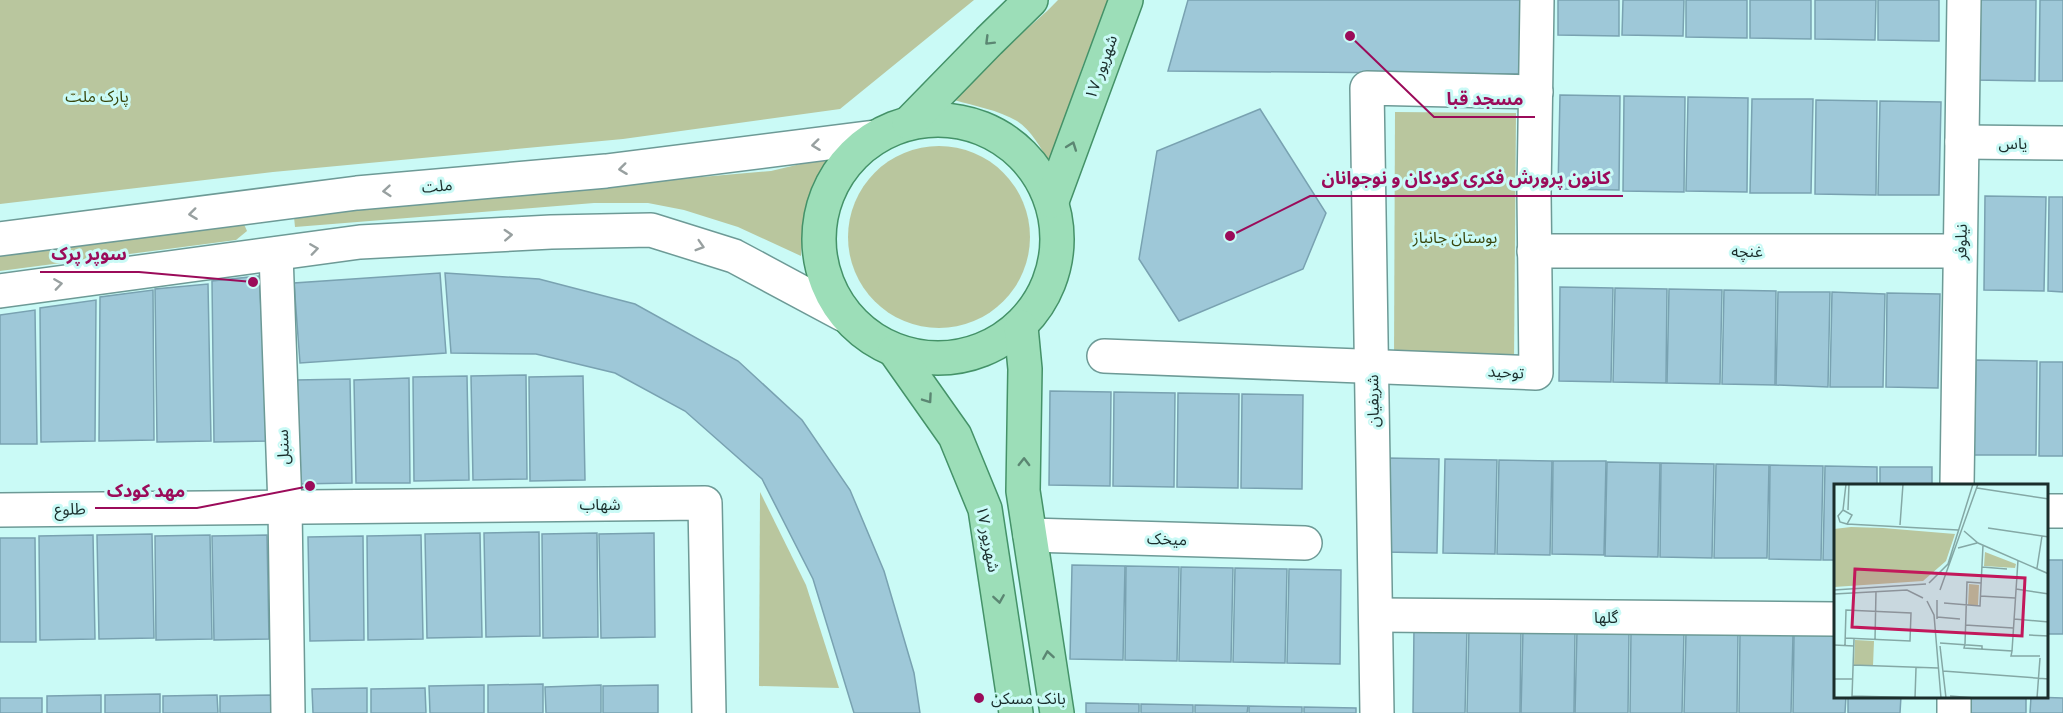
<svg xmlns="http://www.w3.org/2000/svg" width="2063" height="713" viewBox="0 0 2063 713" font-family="Raleway,'Noto Sans Arabic',sans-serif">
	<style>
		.green { fill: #b9c69e }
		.building { fill: #9ec8d8; stroke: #79a2b1; stroke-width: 1.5 }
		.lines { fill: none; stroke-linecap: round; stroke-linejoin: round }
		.minor-casing { stroke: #6d9a96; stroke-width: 36 }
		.major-casing { stroke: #449268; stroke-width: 36 }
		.minor { stroke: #fff; stroke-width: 33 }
		.major { stroke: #9cdeb8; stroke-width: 33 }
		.oneway { stroke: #5b8672 }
		.oneway2 { stroke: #98a0a0 }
		.poi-dot { fill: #9b0b5a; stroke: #cafaf6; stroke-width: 2 }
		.labels { text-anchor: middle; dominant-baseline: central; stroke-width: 6; stroke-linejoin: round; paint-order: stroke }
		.street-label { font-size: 16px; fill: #1a2d2b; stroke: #cafaf6 }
		.park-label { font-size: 16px; fill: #37450b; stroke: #cafaf6 }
		.poi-label { font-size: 16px; fill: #1a2d2b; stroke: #cafaf6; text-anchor: start }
		.inset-road { fill: none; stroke: #84a8a5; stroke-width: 1.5 }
		.view { fill: #c2185b; fill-opacity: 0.15; stroke: #c2185b; stroke-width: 3 }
		.inset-edge { fill: none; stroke: #1a2d2b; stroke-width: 3 }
		.leader { fill: none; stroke: #9b0b5a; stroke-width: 2 }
		.callout-dot { fill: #9b0b5a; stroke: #cafaf6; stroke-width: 2 }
		.callout-label { font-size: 18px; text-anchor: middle; font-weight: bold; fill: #9b0b5a; stroke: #cafaf6; stroke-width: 6; stroke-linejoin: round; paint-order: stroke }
	</style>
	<rect width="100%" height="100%" fill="#cafaf6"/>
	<g class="green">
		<polygon points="0,0 974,0 840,109 623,139 273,172 0,204"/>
		<path d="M1058,0H1109L1083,65L1049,162C1041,148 1031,130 1017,121C998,110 975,106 954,100C972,80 990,62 1010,44C1026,29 1043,16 1058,0Z"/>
		<polygon points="1395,112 1516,113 1514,362 1394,361"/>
		<circle cx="939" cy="237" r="91"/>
		<polygon points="830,157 813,184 804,216 801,256 738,227 684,210 648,203 594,203 295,227 294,217 302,212 771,171"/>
		<polygon points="243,222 247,231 236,240 0,271 0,254"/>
		<polygon points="760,492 806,585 839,688 759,686"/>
	</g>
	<g class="building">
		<polygon points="1188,0 1522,0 1521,74 1168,71"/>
		<polygon points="1558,0 1619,0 1619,36 1558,35"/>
		<polygon points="1623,0 1684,0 1683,36 1622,35"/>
		<polygon points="1686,0 1747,0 1747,38 1686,37"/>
		<polygon points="1750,0 1811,0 1811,39 1750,38"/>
		<polygon points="1815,0 1876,0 1875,40 1815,39"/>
		<polygon points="1878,0 1939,0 1939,41 1878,40"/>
		<polygon points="1976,0 2036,0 2035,81 1974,80"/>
		<polygon points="2040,0 2063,0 2063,81 2039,81"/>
		<polygon points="1560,95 1620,96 1619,190 1558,189"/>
		<polygon points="1624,96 1685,97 1684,192 1623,191"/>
		<polygon points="1688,97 1748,98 1747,192 1686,191"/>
		<polygon points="1752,99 1813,99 1811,193 1750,193"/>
		<polygon points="1816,100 1877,101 1876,195 1815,194"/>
		<polygon points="1880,101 1941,102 1939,195 1878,195"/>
		<polygon points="1260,109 1326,213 1303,269 1179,321 1139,259 1157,151"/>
		<polygon points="1985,196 2046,197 2044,291 1984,290"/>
		<polygon points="2049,197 2063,197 2063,292 2048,291"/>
		<polygon points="440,273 446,353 300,363 294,283"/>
		<polygon points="445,273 539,279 635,304 738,361 802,420 850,490 884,571 914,673 920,713 854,713 813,579 762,479 685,411 615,373 536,354 451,353"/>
		<polygon points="259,276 269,441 214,442 212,281"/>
		<polygon points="208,284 211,441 157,442 155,289"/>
		<polygon points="1560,287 1613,288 1611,382 1559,381"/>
		<polygon points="1615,288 1667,289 1666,383 1613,382"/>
		<polygon points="1669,289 1722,290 1720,384 1667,383"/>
		<polygon points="153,290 154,440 99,441 100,297"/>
		<polygon points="1724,290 1776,291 1775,385 1722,384"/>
		<polygon points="1778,292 1830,292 1828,387 1776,385"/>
		<polygon points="1832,292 1885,294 1883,387 1830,387"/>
		<polygon points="1887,293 1940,294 1938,388 1886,387"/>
		<polygon points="96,300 95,441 41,442 40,308"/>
		<polygon points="35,310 37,444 0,444 0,315"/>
		<polygon points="1976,360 2037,361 2036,455 1974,455"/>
		<polygon points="2040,362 2063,362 2063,456 2039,456"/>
		<polygon points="526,375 527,479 473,480 471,376"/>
		<polygon points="467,376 469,480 414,481 413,377"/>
		<polygon points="583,376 585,480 530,481 529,377"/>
		<polygon points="409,378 410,483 356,483 354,380"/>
		<polygon points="350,379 352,483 297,484 296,380"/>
		<polygon points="1050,391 1111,392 1110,486 1049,485"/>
		<polygon points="1114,392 1175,393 1174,487 1113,486"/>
		<polygon points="1178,393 1239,394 1238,488 1177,487"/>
		<polygon points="1242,394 1303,395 1302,489 1241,488"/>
		<polygon points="1387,458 1439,459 1437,553 1385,552"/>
		<polygon points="1445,459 1497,460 1495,554 1443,553"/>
		<polygon points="1499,460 1552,461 1550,555 1497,554"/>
		<polygon points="1553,461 1606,461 1604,555 1552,554"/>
		<polygon points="1607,462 1660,463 1658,557 1605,556"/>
		<polygon points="1661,463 1714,464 1712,558 1660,557"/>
		<polygon points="1716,464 1769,465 1767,558 1714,558"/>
		<polygon points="1770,465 1823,466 1821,560 1769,559"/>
		<polygon points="1825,466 1877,467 1877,485 1835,485 1835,560 1823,560"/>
		<rect x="1880" y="467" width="52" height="18"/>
		<polygon points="539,532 540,636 486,637 484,533"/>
		<polygon points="480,533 482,637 427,638 425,534"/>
		<polygon points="597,533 598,637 543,638 542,534"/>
		<polygon points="654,533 655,637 601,638 599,534"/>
		<polygon points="152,534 154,638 99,639 97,535"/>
		<polygon points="93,535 95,639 40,640 39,536"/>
		<polygon points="210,535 212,639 156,640 155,536"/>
		<polygon points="267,535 269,639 214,640 212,536"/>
		<polygon points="421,535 423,639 368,640 367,536"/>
		<polygon points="363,536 364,640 310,641 308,537"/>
		<polygon points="0,538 35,538 36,642 0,642"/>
		<rect x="2046" y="560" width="17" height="74"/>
		<polygon points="1072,565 1125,566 1123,660 1070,659"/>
		<polygon points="1126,566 1179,567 1177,661 1125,660"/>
		<polygon points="1181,567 1233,568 1231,662 1179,661"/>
		<polygon points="1235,568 1287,569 1285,663 1233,662"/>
		<polygon points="1289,569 1341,570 1340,664 1287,663"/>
		<polygon points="1414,627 1467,629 1465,713 1413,713"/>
		<polygon points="1469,628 1521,629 1520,713 1467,713"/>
		<polygon points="1523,629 1575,630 1574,713 1521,713"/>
		<polygon points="1577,630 1629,631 1628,713 1575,713"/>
		<polygon points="1631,631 1684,632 1682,713 1630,713"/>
		<polygon points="1686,632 1738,633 1737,713 1684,713"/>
		<polygon points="1740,633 1793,635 1791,713 1739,713"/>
		<polygon points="1794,634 1835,635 1835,696 1846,696 1845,713 1793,713"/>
		<polygon points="543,684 543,713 488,713 488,685"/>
		<polygon points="484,685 484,713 430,713 429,686"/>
		<polygon points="601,685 601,713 546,713 545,687"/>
		<polygon points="658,685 658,713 603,713 603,686"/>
		<polygon points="367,688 367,713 313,713 312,689"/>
		<polygon points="425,688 426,713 371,713 371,689"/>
		<polygon points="160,694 160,713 105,713 105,695"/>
		<polygon points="101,695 101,713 47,713 47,696"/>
		<polygon points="217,695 218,713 163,713 163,696"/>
		<polygon points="274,695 275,713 220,713 220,696"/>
		<polygon points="1848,696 1901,696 1900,713 1848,713"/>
		<rect x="1965" y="697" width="61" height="16"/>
		<polygon points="2031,697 2063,698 2063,713 2030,713"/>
		<rect x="0" y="698" width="42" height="15"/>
		<polygon points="1086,703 1139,704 1139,713 1086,713"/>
		<polygon points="1141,704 1193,705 1193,713 1141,713"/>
		<polygon points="1195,705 1248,706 1247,713 1195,713"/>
		<polygon points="1249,706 1302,707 1302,713 1249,713"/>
		<polygon points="1304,707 1356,708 1356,713 1304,713"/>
	</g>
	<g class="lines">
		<defs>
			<g id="minor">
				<polyline points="1962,142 2063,143"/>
				<polyline points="0,239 357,193 606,171 875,137"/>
				<polyline points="1534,251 1960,251"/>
				<polyline points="276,254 285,507 288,713"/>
				<polyline points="0,291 360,242 551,232 651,230 734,256 844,315"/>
				<polyline points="1104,356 1536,373 1534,193 1537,0"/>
				<polyline points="1957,485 1964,0"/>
				<polyline points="0,510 705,503 709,713"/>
				<polyline points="2046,511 2063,511"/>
				<polyline points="1030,535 1305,543"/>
				<polyline points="1377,615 1835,619"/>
				<polyline points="1377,713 1367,88 1536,92"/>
				<polyline points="1954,713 1954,696"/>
			</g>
			<g id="major">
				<circle cx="938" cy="239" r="119"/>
				<polyline points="909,123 989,41 1031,0"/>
				<polyline points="1052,201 1126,0"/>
				<polyline points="1021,327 1025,369 1023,491 1057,713"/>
				<polyline points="895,351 955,436 985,509 1016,713"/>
			</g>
		</defs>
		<use href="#minor" class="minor-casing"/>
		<use href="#major" class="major-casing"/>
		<use href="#minor" class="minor"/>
		<use href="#major" class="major"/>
	</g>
	<defs><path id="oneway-chevron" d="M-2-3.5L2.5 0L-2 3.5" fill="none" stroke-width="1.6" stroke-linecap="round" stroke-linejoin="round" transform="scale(1.5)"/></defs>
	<g class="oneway">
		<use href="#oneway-chevron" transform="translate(989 41) rotate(135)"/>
		<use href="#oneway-chevron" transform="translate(1072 146) rotate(-70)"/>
		<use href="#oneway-chevron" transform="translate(928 399) rotate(55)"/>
		<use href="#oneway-chevron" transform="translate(1024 462) rotate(-89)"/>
		<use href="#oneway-chevron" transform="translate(999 599) rotate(81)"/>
		<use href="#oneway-chevron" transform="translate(1048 655) rotate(-99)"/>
	</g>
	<g class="oneway2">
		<use href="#oneway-chevron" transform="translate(816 145) rotate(173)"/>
		<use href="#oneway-chevron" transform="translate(623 169) rotate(173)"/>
		<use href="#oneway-chevron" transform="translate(387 191) rotate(175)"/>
		<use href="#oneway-chevron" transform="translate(193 214) rotate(173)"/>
		<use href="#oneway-chevron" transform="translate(508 235) rotate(-3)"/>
		<use href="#oneway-chevron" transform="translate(700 246) rotate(17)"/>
		<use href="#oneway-chevron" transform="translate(314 249) rotate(-8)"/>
		<use href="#oneway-chevron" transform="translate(58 284) rotate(-8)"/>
	</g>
	<circle class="poi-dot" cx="979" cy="698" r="6"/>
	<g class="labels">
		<g class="street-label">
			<text transform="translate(1101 67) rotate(-70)">۱۷ شهریور</text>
			<text x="2013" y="143">یاس</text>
			<text transform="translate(437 186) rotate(-5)">ملت</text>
			<text transform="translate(1961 242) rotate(-89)">نیلوفر</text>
			<text x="1747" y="251">غنچه</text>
			<text transform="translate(1506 372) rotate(3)">توحید</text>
			<text transform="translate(1373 401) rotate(-91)">شریفیان</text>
			<text transform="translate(283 447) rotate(-92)">سنبل</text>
			<text x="600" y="504">شهاب</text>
			<text transform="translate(70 509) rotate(-1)">طلوع</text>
			<text transform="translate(988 539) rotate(79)">۱۷ شهریور</text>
			<text transform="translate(1167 539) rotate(2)">میخک</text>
			<text x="1606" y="617">گلها</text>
		</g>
		<g class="park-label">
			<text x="97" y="96">پارک ملت</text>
			<text x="1455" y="237">بوستان جانباز</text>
		</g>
		<g class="poi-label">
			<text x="991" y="698">بانک مسکن</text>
		</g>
	</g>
	<g transform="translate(1834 484)">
		<rect width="214" height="214" fill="#cafaf6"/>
		<path d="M17,43L49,44L121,50L112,77L89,97L0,103V45ZM151,68L182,80L181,84L150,82ZM135,100L145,101L144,121H134ZM21,156L40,157L39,182L20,181Z" fill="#b9c69e"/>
		<path class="inset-road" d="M143,4L215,15M9,26L18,31L13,40L6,38L4,32L9,26L12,0M14,26L15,0M13,40L124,46M66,41L69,0M154,44L215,53M130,47L144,59L215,90M124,64L143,59M148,83L173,85M203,84L208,52M95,99L114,80L139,0M182,105L215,110M0,106L92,100M106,106L144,0M0,110L73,106L89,114M146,112L181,114M103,116V135M93,117L100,131L107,214M110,119L146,122L149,61M103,133L126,135M180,135L215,138M131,141L179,144M195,151L215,152M41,156L42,107M106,159L148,162V165M131,160L130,164L178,167L177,172H206M131,160L133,98L147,99M0,161L20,162M11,161L12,126L77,129L76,157L11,154M106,162L112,214M178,167L184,76M19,181L104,184M109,187L215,195M0,195H19M18,212L95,214M116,212L141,214M18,213L20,155M81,214L82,184M203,214L206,174"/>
		<path class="view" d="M21,85L191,94L188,152L18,143Z"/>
		<rect width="214" height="214" class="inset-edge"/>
	</g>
	<path class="leader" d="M1350 36L1434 117H1535M1230 236L1310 196H1623M253 282L139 272H40M310 486L197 508H95"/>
	<g class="callout-dot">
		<circle cx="1350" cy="36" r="6"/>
		<circle cx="1230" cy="236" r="6"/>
		<circle cx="253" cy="282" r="6"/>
		<circle cx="310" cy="486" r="6"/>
	</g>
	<g class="callout-label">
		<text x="1485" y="105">مسجد قبا</text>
		<text x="1466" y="184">کانون پرورش فکری کودکان و نوجوانان</text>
		<text x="89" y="260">سوپر پرک</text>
		<text x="146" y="497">مهد کودک</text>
	</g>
</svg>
